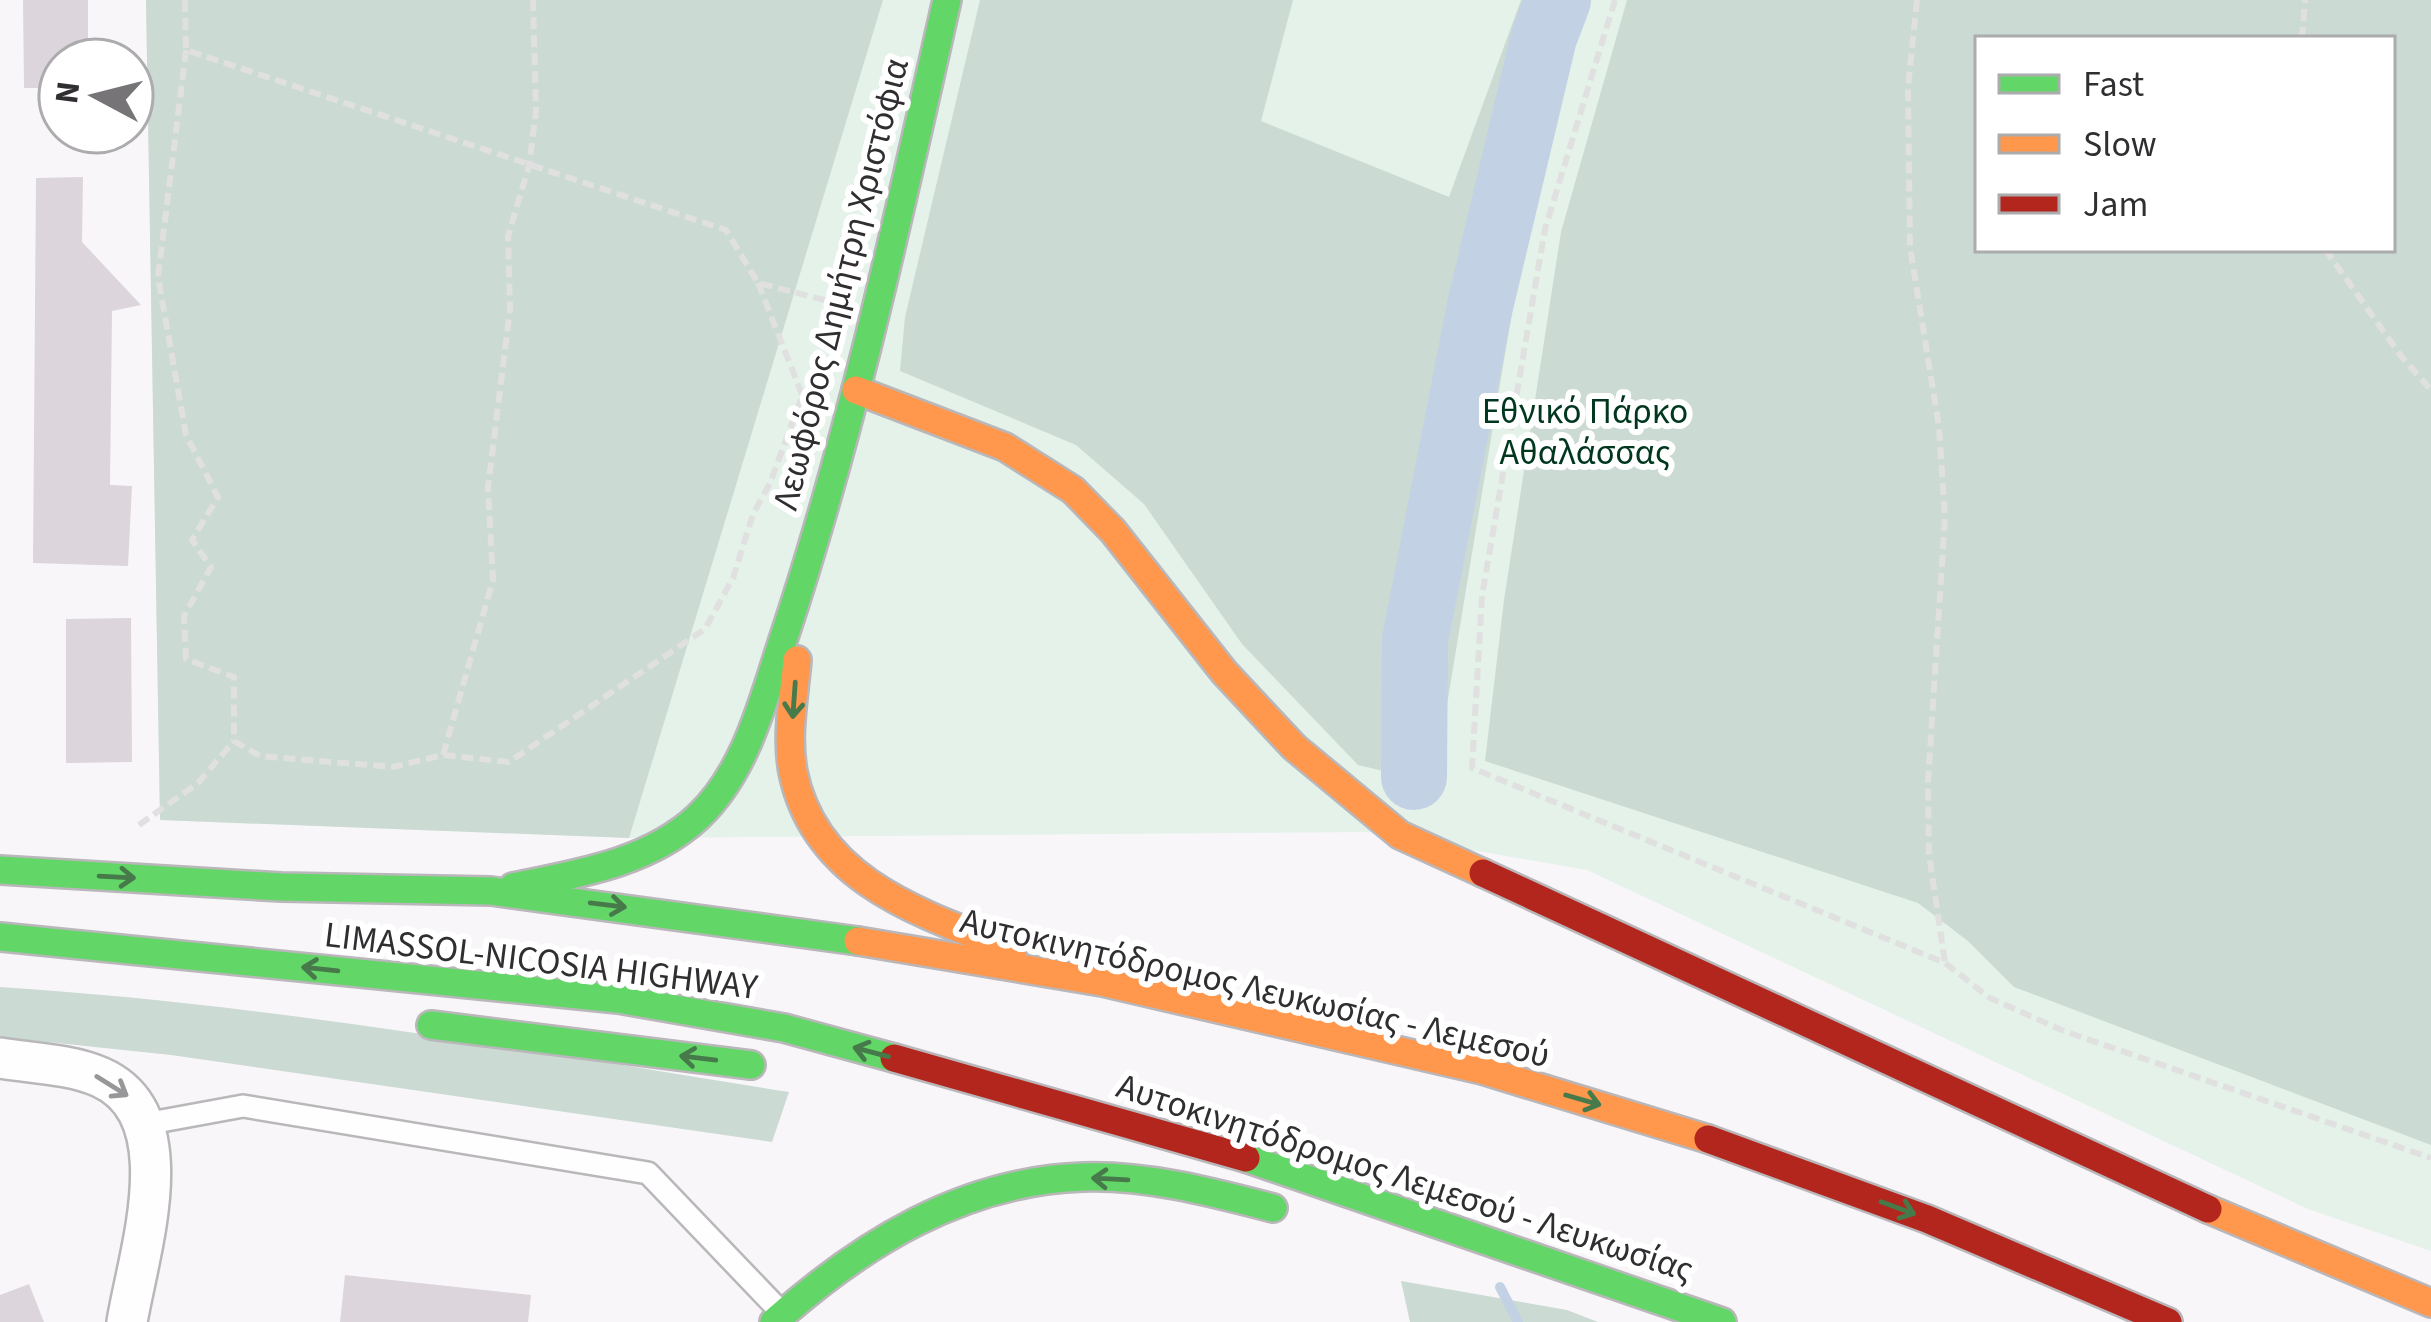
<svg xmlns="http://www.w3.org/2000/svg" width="2431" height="1322" viewBox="0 0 2431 1322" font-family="'Source Sans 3',sans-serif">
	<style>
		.green { fill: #e4f2ea; fill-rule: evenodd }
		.forest { fill: #cbdad2; fill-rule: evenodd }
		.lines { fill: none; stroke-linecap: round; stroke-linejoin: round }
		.stream { stroke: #c2d2e4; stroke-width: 10 }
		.river { stroke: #c2d2e4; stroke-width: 66 }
		.building { fill: #dcd5db }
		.lane-casing { stroke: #b9b7ba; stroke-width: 26 }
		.street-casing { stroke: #b9b7ba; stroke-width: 44 }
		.fast-casing { stroke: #b9b7ba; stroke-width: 32 }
		.slow-casing { stroke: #b9b7ba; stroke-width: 32 }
		.jam-casing { stroke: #b9b7ba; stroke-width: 32 }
		.path { stroke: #e0e0e0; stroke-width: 6; stroke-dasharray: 12 6; stroke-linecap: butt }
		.lane { stroke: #fefefe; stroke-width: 21 }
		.street { stroke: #fefefe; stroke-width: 39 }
		.fast { stroke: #63d668; stroke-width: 27 }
		.slow { stroke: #ff974d; stroke-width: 27 }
		.jam { stroke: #b3261e; stroke-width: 27 }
		.oneway { stroke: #477a4a }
		.oneway2 { stroke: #979698 }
		.labels { text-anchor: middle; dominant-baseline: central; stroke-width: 12; stroke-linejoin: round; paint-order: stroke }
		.street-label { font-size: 36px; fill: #302e31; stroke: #fff }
		.park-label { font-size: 36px; fill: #00371e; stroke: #fff }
	</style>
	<rect width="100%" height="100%" fill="#f9f6fa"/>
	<path class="green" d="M146,0H2431V1251L2308,1209L1587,870L1368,832L629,838L160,820ZM1978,39H2392V249H1978Z"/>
	<g class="forest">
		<polygon points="146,0 883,0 629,838 160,820"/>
		<polygon points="980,0 1293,0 1261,121 1449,197 1521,0 1587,0 1554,58 1434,783 1358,765 1242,644 1144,504 1076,445 900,371 905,317"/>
		<path d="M1627,0H2431V1145L2014,987L1968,941L1918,903L1485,761L1504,600L1561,232ZM2392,39V249H1978V39Z"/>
		<path d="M0,987C265,1004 527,1050 789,1092L772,1142L171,1055L0,1037Z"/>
		<polygon points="1401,1281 1567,1310 1598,1322 1410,1322"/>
	</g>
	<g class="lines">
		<polyline class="stream" points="1500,1287 1518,1322"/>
		<polyline class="river" points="1414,777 1415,640 1480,306 1544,37 1558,0"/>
	</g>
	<g class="building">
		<polygon points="23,0 88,0 88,60 60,60 60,88 24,88"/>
		<polygon points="83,177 82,242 141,305 112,311 110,485 132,486 128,566 33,563 36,178"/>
		<polygon points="131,618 132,762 66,763 66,619"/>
		<polygon points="345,1275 531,1295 528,1322 340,1322"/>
		<polygon points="29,1284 44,1322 0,1322 0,1295"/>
	</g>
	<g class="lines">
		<defs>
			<polyline id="lane" points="145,1124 243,1106 648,1173 780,1311"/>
			<path id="street" d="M0,1058C31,1063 71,1064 100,1077C186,1115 139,1250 127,1322"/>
			<g id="fast">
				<polyline points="0,870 281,887 491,891 858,941"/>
				<path d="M513,887C577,874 649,863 698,817C747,771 764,697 784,637C853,429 899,214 947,0"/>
				<polyline points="0,937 618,999 784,1028 894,1058"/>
				<polyline points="431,1025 751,1065"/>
				<polyline points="1246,1158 1722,1322"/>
				<path d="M774,1322C861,1244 963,1181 1083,1177C1147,1175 1211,1192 1273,1208"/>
			</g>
			<g id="slow">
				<polyline points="856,390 1005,447 1073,490 1113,531 1224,672 1294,747 1400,835 1483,873"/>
				<path d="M797,660C794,696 786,735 793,772C815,881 921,914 1013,949"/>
				<polyline points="858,941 1102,982 1482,1070 1708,1139"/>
				<polyline points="2208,1209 2431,1303"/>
			</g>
			<g id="jam">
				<polyline points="1483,873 2208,1209"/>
				<polyline points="894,1058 1246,1158"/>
				<polyline points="1708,1139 1927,1219 2168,1322"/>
			</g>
		</defs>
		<use href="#lane" class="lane-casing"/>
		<use href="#street" class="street-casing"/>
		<use href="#fast" class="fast-casing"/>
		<use href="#slow" class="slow-casing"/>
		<use href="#jam" class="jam-casing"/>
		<g class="path">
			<polyline points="185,0 186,50 726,230 758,283 832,302"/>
			<polyline points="1615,0 1545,229 1482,596 1472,768 1945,963 1990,998 2064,1031 2431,1158"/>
			<polyline points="1917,0 1908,87 1910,247 1939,427 1945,517 1928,782 1929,854 1945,963"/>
			<polyline points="2302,39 2305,0"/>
			<polyline points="186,50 158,277 186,435 218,497 192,540 211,567 184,616 186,659 234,677 234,741 260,756 393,767 443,755 509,762 705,629 733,578 753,514 770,483 804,391"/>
			<polyline points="2325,249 2401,356 2431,390"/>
			<polyline points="758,283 803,397"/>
			<polyline points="443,755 493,580 488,488 510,309 508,236 529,166 536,111 533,0"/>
			<polyline points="139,825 198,783 234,741"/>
		</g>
		<use href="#lane" class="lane"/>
		<use href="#street" class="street"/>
		<use href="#fast" class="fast"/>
		<use href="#slow" class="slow"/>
		<use href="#jam" class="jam"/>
	</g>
	<defs><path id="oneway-shaft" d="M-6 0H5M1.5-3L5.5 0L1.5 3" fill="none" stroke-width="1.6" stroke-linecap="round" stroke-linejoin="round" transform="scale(3)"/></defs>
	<g class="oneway">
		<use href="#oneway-shaft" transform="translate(794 700) rotate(94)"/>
		<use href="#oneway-shaft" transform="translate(117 877) rotate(3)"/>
		<use href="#oneway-shaft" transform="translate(608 905) rotate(7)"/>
		<use href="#oneway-shaft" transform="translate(320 969) rotate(-174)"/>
		<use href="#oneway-shaft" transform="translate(871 1052) rotate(-165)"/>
		<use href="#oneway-shaft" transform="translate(698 1058) rotate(-173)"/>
		<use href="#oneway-shaft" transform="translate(1583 1100) rotate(16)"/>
		<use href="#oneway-shaft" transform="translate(1110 1179) rotate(-177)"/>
		<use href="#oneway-shaft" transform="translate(1898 1208) rotate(20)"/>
	</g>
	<use class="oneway2" href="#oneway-shaft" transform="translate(112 1086) rotate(32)"/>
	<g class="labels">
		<g class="street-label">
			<text transform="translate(841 284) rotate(-76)">Λεωφόρος Δημήτρη Χριστόφια</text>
			<text transform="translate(541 961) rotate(7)">LIMASSOL-NICOSIA HIGHWAY</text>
			<text transform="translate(1255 988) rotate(13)">Αυτοκινητόδρομος Λευκωσίας - Λεμεσού</text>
			<text transform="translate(1405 1178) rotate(18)">Αυτοκινητόδρομος Λεμεσού - Λευκωσίας</text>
		</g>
		<g class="park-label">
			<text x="1585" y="411">Εθνικό Πάρκο<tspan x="1585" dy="41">Αθαλάσσας</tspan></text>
		</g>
	</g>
	<rect x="1975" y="36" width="420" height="216" fill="#ffffff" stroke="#acabad" stroke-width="3"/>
	<rect x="1999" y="75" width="60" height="18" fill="#63d668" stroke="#acabad" stroke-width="3"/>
	<text x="2083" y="96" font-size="36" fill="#302e31">Fast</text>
	<rect x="1999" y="135" width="60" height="18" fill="#ff974d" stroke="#acabad" stroke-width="3"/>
	<text x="2083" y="156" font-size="36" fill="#302e31">Slow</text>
	<rect x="1999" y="195" width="60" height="18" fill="#b3261e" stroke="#acabad" stroke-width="3"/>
	<text x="2083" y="216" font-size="36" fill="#302e31">Jam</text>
	<g transform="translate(96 96) rotate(277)"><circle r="57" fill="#ffffff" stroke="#acabad" stroke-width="3"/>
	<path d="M0-9L21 45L0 30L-21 45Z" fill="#767477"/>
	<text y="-18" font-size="33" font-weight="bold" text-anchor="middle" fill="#302e31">N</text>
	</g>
</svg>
